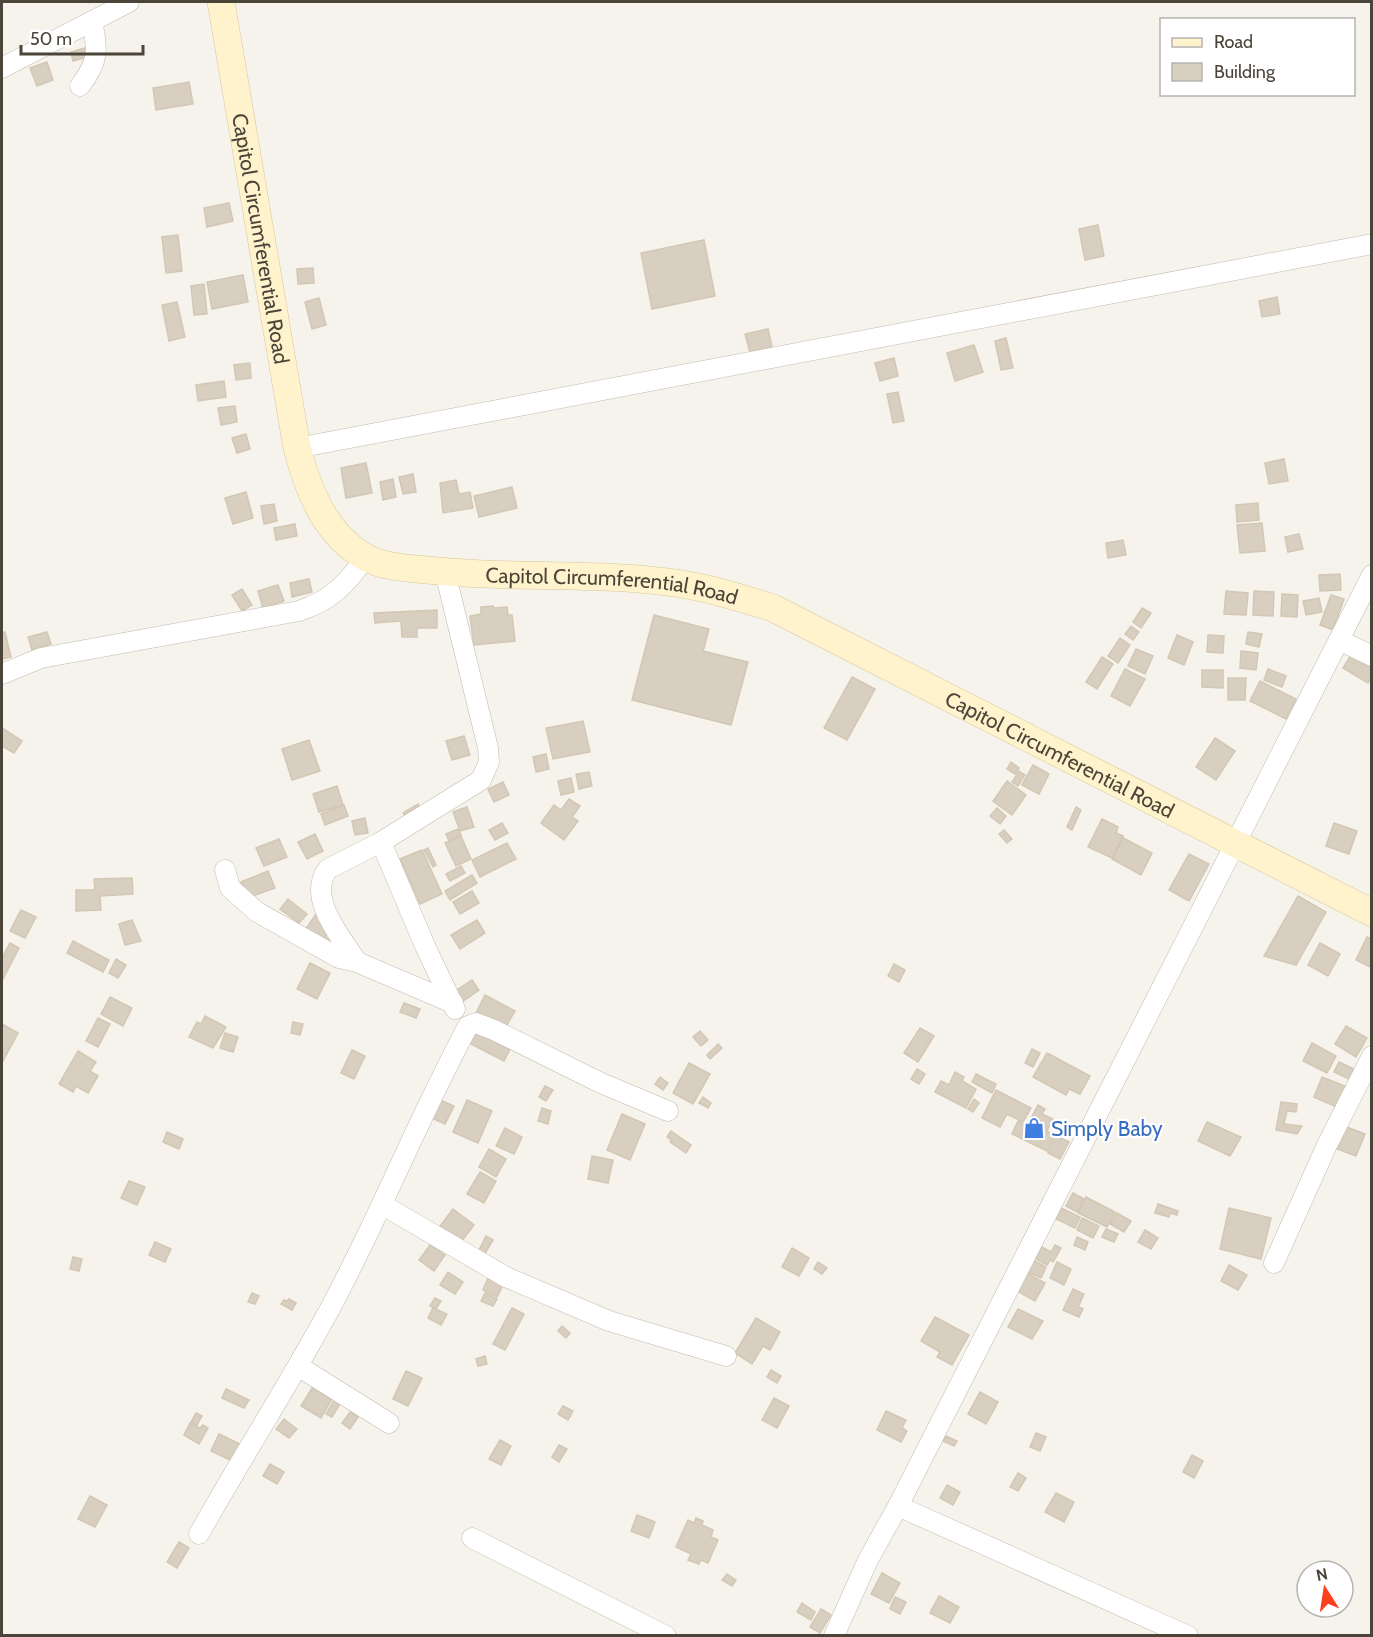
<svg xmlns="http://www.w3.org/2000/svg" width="1373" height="1637" viewBox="0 0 1373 1637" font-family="Cabin,sans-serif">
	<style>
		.building { fill: #d8cfc1; stroke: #d3c7b4; stroke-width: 1.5 }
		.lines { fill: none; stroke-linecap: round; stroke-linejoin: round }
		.street-casing { stroke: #c2bbae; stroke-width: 21 }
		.secondary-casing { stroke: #d6c79b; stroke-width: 28 }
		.street { stroke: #fff; stroke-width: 20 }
		.secondary { stroke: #fff3cd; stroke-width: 27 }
		.labels { text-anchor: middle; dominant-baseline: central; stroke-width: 4.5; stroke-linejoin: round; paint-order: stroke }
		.street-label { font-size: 21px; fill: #4b4439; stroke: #fff }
		.shop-label { font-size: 21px; fill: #366cbe; stroke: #fff; text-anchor: start }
	</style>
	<rect width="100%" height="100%" fill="#f6f3ec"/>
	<g class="building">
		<polygon points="85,48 88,57 73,61 71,52"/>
		<polygon points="47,62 53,80 37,86 30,68"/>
		<polygon points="189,82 193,104 156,110 153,88"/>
		<polygon points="229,203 233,221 207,227 204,208"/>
		<polygon points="1098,225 1104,256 1085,260 1079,229"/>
		<polygon points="178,235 182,271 166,273 162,237"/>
		<polygon points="704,240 715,296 652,309 641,253"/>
		<polygon points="313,268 314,283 298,284 297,269"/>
		<polygon points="243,275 248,302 212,309 207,282"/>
		<polygon points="204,284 207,314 194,315 191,286"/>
		<polygon points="1277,297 1280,314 1262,317 1259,301"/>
		<polygon points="319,298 326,325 312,329 305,302"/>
		<polygon points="177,302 185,337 169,341 162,305"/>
		<polygon points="768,329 772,347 750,352 745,334"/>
		<polygon points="1006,338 1013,368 1001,370 995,341"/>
		<polygon points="974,345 983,372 955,381 947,353"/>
		<polygon points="894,358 898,376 880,381 875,363"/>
		<polygon points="250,363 251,378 236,380 234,365"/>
		<polygon points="224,381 226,397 198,401 196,385"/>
		<polygon points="898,392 904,421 893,423 887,394"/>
		<polygon points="235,406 237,422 221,425 218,408"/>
		<polygon points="246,434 250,449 237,453 232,438"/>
		<polygon points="1284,459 1288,481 1269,484 1265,463"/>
		<polygon points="366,463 372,493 346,498 341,468"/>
		<polygon points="413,474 416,492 403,494 399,477"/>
		<polygon points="393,479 396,497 383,500 380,482"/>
		<polygon points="456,480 459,494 470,492 473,508 443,513 440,483"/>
		<polygon points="512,487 517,508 479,517 474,496"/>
		<polygon points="246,492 253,518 233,524 225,498"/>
		<polygon points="1258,503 1259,520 1237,522 1236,505"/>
		<polygon points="274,504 277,521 264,524 261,506"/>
		<polygon points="1262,523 1265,551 1240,553 1237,525"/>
		<polygon points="295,524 297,536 276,540 274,528"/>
		<polygon points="1299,534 1303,549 1288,552 1285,537"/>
		<polygon points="1123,540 1126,555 1108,558 1106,543"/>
		<polygon points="1340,574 1341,590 1320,591 1319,575"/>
		<polygon points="309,579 312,592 292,597 290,583"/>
		<polygon points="278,585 284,601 263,608 258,591"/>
		<polygon points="242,589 252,605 242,611 232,595"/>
		<polygon points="1226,591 1248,593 1246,615 1224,614"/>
		<polygon points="1254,591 1274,592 1273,616 1253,615"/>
		<polygon points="1282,594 1298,595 1297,617 1281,616"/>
		<polygon points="1331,595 1344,599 1333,630 1320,625"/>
		<polygon points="1319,598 1322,612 1306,615 1303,601"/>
		<polygon points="493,606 494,608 507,607 508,615 512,615 515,641 474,645 470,616 481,614 481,607"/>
		<polygon points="1142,608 1151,613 1141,628 1133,622"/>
		<polygon points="437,610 437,628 417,628 417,637 402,637 401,621 375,623 374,613"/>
		<polygon points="654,615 709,629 703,651 748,662 731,725 632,700"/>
		<polygon points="1131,626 1139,632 1133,640 1125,634"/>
		<polygon points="5,632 11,657 2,659 2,633"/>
		<polygon points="47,632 51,644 32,650 28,637"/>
		<polygon points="1248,632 1262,634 1259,647 1246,644"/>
		<polygon points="1177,635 1193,642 1184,665 1168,658"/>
		<polygon points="1208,635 1224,636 1223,653 1207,652"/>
		<polygon points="1120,638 1130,645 1118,663 1108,656"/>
		<polygon points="1136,649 1153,656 1145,674 1128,666"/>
		<polygon points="1354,650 1372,661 1372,677 1368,683 1343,668"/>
		<polygon points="1241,651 1258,653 1256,670 1240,668"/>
		<polygon points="1102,657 1113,664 1097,689 1086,682"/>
		<polygon points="1125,669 1145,679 1130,706 1111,696"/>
		<polygon points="1268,669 1286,676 1282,687 1264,680"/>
		<polygon points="1202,670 1223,670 1223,688 1202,687"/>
		<polygon points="852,677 875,689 847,740 824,728"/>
		<polygon points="1228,678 1246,678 1245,700 1228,700"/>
		<polygon points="1260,681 1296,699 1286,719 1250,701"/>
		<polygon points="583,721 590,752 553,759 546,728"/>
		<polygon points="2,728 22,741 14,753 2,746"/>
		<polygon points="464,736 470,755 452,760 446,741"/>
		<polygon points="1215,738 1235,751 1216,780 1196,767"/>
		<polygon points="309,740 320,771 292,780 282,749"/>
		<polygon points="546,754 549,769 536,772 533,757"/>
		<polygon points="1011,762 1019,768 1015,774 1007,769"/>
		<polygon points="1033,765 1049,774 1039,794 1022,785"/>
		<polygon points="1019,771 1025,775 1018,786 1012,782"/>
		<polygon points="589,772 592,786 579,789 576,774"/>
		<polygon points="571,778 574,792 561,795 558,781"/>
		<polygon points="1007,781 1026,795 1012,815 993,801"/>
		<polygon points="503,782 509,795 494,802 488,789"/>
		<polygon points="337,786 343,805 319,812 313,794"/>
		<polygon points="569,799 580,806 572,817 578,821 564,840 541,823 554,805 561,810"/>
		<polygon points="418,804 423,813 409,821 403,813"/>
		<polygon points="344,805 348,816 325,825 321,814"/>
		<polygon points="467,807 474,827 460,831 453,812"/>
		<polygon points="1076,807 1081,810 1072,830 1067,827"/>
		<polygon points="997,808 1006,816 1000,824 990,816"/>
		<polygon points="365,818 368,833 355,835 352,821"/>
		<polygon points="1102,819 1118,827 1116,833 1123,836 1112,858 1088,847"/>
		<polygon points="502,823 508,833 495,840 489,830"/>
		<polygon points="1334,823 1357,831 1349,854 1326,846"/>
		<polygon points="458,829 461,835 449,841 446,834"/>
		<polygon points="1004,830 1012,839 1007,843 999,834"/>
		<polygon points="315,834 323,851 307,859 298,842"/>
		<polygon points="461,836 471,859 456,866 445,843"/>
		<polygon points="1123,838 1152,853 1141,875 1112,859"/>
		<polygon points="279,839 287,857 264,866 256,848"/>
		<polygon points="507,843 516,859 480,877 472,860"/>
		<polygon points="428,848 436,865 433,867 424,850"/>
		<polygon points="422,850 442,894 420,904 400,859"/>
		<polygon points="1189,854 1209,864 1189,901 1169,890"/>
		<polygon points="461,866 465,873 450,881 446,874"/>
		<polygon points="268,871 275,888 247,898 241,882"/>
		<polygon points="472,875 477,883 450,900 445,891"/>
		<polygon points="132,878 133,894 100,896 101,910 76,911 76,890 95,890 94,879"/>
		<polygon points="472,891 479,903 460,914 453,902"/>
		<polygon points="1298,896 1326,912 1296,965 1264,956"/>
		<polygon points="288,899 307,914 299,923 280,909"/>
		<polygon points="21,910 36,917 25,938 10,931"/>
		<polygon points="316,914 325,919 330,929 325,937 335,943 330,950 303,933"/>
		<polygon points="132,920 141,941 125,945 119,924"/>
		<polygon points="477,920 485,933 460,949 451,935"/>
		<polygon points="1367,937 1372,939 1372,968 1356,960"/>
		<polygon points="73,941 109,960 103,972 67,953"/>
		<polygon points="10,943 19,948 2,981 2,958"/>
		<polygon points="1320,943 1340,954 1328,976 1308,965"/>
		<polygon points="116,959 126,965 118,978 109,973"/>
		<polygon points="310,963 330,973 317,999 297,989"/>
		<polygon points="894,964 905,970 899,982 888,976"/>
		<polygon points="472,980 479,990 462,1002 454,992"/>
		<polygon points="485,995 515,1011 505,1028 476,1013"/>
		<polygon points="110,997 132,1008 123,1026 101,1014"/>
		<polygon points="404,1003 420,1009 416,1018 400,1012"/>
		<polygon points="205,1016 226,1027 213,1048 189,1037 197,1022 201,1024"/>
		<polygon points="98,1018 110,1024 98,1047 86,1041"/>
		<polygon points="293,1022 303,1024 300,1035 291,1033"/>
		<polygon points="2,1024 18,1033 3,1061 2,1060"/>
		<polygon points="1346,1026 1367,1038 1356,1057 1335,1044"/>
		<polygon points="478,1027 512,1045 504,1061 469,1043"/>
		<polygon points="920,1028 934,1036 918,1062 904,1053"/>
		<polygon points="700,1031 708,1040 701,1046 693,1037"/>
		<polygon points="225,1033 238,1037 233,1052 220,1048"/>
		<polygon points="1312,1043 1336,1056 1327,1073 1303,1061"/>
		<polygon points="718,1044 722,1048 710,1059 707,1055"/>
		<polygon points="1032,1049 1040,1053 1033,1067 1025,1063"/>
		<polygon points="352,1050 365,1056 354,1079 341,1073"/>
		<polygon points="78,1051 96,1062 90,1071 98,1076 88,1093 76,1086 73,1092 59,1084"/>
		<polygon points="1047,1053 1090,1076 1080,1094 1069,1089 1066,1095 1033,1077"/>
		<polygon points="1339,1062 1356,1070 1351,1080 1334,1072"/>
		<polygon points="689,1063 710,1074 693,1104 673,1093"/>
		<polygon points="917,1069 925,1074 919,1084 911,1079"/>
		<polygon points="955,1072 964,1077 962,1081 976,1089 966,1108 935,1092 941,1081 949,1085"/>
		<polygon points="976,1074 996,1084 992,1093 972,1082"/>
		<polygon points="660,1077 668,1083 663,1090 655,1084"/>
		<polygon points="1322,1077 1347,1087 1339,1108 1314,1097"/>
		<polygon points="545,1086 553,1090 546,1101 539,1097"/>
		<polygon points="996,1090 1031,1108 1023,1122 1007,1114 1000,1127 982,1118"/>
		<polygon points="703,1097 711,1103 708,1108 699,1103"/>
		<polygon points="438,1099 454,1106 445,1124 429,1117"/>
		<polygon points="974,1099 979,1103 973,1112 968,1109"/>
		<polygon points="467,1100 492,1111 478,1143 453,1132"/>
		<polygon points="1281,1102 1297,1104 1296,1112 1287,1111 1284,1124 1302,1126 1297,1134 1276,1130"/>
		<polygon points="1038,1105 1045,1109 1042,1114 1053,1119 1047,1131 1055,1136 1047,1151 1012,1134 1018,1121 1027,1126"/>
		<polygon points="542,1108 551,1111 548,1124 538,1121"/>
		<polygon points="622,1114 645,1124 630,1160 607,1150"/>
		<polygon points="1207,1122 1241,1137 1230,1156 1198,1141"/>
		<polygon points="1344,1126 1365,1134 1356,1156 1335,1148"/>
		<polygon points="505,1128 522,1137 514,1154 496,1146"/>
		<polygon points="671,1131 691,1145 686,1153 670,1142 672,1140 667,1137"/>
		<polygon points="167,1132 183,1139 179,1149 163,1142"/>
		<polygon points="1057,1136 1069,1142 1060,1159 1048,1153"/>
		<polygon points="489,1149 506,1159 496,1177 479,1167"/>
		<polygon points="592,1156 613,1160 608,1183 588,1179"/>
		<polygon points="480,1172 496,1181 484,1203 467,1194"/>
		<polygon points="129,1181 145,1187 137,1205 121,1198"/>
		<polygon points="1073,1193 1084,1199 1077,1212 1066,1206"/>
		<polygon points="1086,1197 1115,1212 1107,1227 1078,1213"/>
		<polygon points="1158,1204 1178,1211 1177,1215 1170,1213 1169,1217 1155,1213"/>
		<polygon points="1061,1208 1080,1217 1075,1228 1056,1219"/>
		<polygon points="1229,1208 1271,1218 1261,1259 1220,1249"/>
		<polygon points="453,1209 474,1225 461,1242 440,1226"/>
		<polygon points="1117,1213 1131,1221 1124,1232 1110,1224"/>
		<polygon points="1082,1218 1099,1226 1093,1238 1077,1230"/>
		<polygon points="1106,1229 1118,1234 1114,1242 1102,1237"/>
		<polygon points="1145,1230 1158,1238 1151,1249 1138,1242"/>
		<polygon points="486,1236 493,1240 484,1255 478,1252"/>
		<polygon points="1077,1237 1088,1242 1085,1250 1074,1245"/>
		<polygon points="155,1242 171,1249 165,1262 149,1255"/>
		<polygon points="430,1245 445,1255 434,1271 419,1260"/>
		<polygon points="1055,1245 1061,1248 1053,1262 1050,1260 1047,1265 1034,1258 1040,1246 1051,1252"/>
		<polygon points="792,1248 809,1258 799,1276 782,1267"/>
		<polygon points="73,1257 82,1259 79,1271 70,1269"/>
		<polygon points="1033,1260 1046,1267 1041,1278 1027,1272"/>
		<polygon points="818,1262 827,1268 822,1274 814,1269"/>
		<polygon points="1057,1262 1071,1269 1064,1285 1050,1278"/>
		<polygon points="1229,1265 1247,1275 1238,1290 1221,1281"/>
		<polygon points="448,1272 463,1282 455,1294 440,1285"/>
		<polygon points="1026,1273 1045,1283 1035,1301 1017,1291"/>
		<polygon points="488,1278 503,1285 497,1297 483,1290"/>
		<polygon points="1073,1289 1084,1294 1078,1307 1083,1309 1079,1317 1063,1310"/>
		<polygon points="252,1293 259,1296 255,1304 248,1302"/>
		<polygon points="485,1293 497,1299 493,1306 481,1301"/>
		<polygon points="435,1298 441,1301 436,1309 430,1306"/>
		<polygon points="289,1299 296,1303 292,1310 281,1304 284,1300 287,1301"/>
		<polygon points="433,1308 447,1314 441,1325 428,1318"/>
		<polygon points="512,1308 524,1314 505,1350 493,1344"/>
		<polygon points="1018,1309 1043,1321 1032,1339 1008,1327"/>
		<polygon points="935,1317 969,1335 952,1365 937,1357 940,1352 921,1341"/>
		<polygon points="756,1318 780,1332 770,1350 763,1346 752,1364 735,1353"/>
		<polygon points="562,1326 570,1333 566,1338 558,1331"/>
		<polygon points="485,1356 487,1364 478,1366 476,1359"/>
		<polygon points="771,1370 781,1376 777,1383 767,1377"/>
		<polygon points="406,1371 422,1378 408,1406 393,1399"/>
		<polygon points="312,1388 332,1399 321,1418 301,1406"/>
		<polygon points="226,1389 249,1400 244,1408 222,1398"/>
		<polygon points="980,1392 998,1402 986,1424 968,1414"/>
		<polygon points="774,1398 789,1406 777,1428 762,1420"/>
		<polygon points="335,1399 341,1402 332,1417 326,1414"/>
		<polygon points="563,1406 573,1411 568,1420 558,1414"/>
		<polygon points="886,1411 906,1420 902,1428 907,1431 901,1442 877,1430"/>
		<polygon points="350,1412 358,1417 350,1429 342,1423"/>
		<polygon points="196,1413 202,1416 197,1425 191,1422"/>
		<polygon points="284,1419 297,1429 289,1438 276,1429"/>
		<polygon points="190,1423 200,1428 203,1425 208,1428 199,1444 184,1435"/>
		<polygon points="1036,1433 1046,1437 1040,1451 1030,1447"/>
		<polygon points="219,1434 240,1444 232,1461 211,1451"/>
		<polygon points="946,1436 957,1441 954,1446 943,1441"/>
		<polygon points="500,1440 511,1446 501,1465 489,1459"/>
		<polygon points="559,1445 567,1449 559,1462 552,1457"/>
		<polygon points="1192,1455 1203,1461 1194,1478 1183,1472"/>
		<polygon points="270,1464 284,1472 277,1484 263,1476"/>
		<polygon points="1018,1473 1026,1478 1018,1491 1010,1487"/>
		<polygon points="947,1485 960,1492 953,1505 940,1498"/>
		<polygon points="1056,1493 1074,1502 1064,1522 1045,1512"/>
		<polygon points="90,1496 107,1505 95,1527 78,1519"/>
		<polygon points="637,1515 655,1522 649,1538 631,1531"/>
		<polygon points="696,1518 703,1521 702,1525 713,1530 711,1537 718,1540 708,1563 701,1560 699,1564 688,1560 691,1554 676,1547 688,1520 694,1523"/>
		<polygon points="179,1542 189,1548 177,1568 167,1562"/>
		<polygon points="882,1573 900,1583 889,1603 871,1594"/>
		<polygon points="727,1574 736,1580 732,1586 722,1580"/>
		<polygon points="939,1596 959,1607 950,1623 930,1613"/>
		<polygon points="895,1597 906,1602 900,1614 890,1609"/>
		<polygon points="802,1603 815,1612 811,1620 797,1612"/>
		<polygon points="821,1609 831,1615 820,1633 810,1627"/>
	</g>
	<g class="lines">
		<defs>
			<g id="street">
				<polyline points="2,68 129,2"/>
				<path d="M80,86C99,61 98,51 92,21"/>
				<polyline points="297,448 1372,244"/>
				<polyline points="1339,640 1372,656"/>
				<path d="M2,674L41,658L299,611C330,601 347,584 365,558"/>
				<polyline points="381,842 425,946 455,1009"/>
				<polyline points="225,870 230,888 257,912 339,958 357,962 453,1003"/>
				<path d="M357,962C341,937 306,897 328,869L381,842L481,780L489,762L488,748L445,572"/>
				<polyline points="383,1205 506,1277 609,1321 726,1356"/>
				<polyline points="1274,1263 1327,1145 1372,1056"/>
				<polyline points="298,1366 389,1423"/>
				<polyline points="898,1506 1188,1636"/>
				<path d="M199,1534C242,1457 290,1383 332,1305C381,1213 419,1117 468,1026L476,1023L494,1030L601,1083L668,1111"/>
				<polyline points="472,1538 666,1636"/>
				<polyline points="834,1636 868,1560 898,1506 1372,575"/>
			</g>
			<g id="secondary">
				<path id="s1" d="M221,2L297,448C308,490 325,534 365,557C382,567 407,568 427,570C506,579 588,572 667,582C703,586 738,597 773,608L1372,913"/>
			</g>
		</defs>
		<use href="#street" class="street-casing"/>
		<use href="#secondary" class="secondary-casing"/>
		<use href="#street" class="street"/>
		<use href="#secondary" class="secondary"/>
	</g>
	<defs>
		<symbol id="shop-bare" viewBox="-9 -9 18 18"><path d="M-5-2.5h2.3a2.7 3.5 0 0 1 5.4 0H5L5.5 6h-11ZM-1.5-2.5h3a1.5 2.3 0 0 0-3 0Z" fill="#3f7fe0" stroke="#fff" stroke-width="2.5" paint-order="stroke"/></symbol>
	</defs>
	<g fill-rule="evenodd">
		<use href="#shop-bare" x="1019" y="1113" width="30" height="30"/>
	</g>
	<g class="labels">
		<g class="street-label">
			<text stroke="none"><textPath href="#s1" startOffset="240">Capitol Circumferential Road</textPath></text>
			<text stroke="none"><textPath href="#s1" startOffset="834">Capitol Circumferential Road</textPath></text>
			<text stroke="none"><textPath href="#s1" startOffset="1320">Capitol Circumferential Road</textPath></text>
		</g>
		<g class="shop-label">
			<text x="1051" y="1128">Simply Baby</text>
		</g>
	</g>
	<rect width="1373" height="1637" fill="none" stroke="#4b4439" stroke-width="6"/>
	<rect x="1160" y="18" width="195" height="78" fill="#ffffff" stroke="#b7b4b0" stroke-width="1.5"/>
	<rect x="1172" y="38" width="30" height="9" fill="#fff3cd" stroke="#b7b4b0" stroke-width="1.5"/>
	<text x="1214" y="48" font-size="18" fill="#4b4439">Road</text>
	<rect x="1172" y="63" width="30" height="18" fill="#d8cfc1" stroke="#b7b4b0" stroke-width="1.5"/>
	<text x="1214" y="78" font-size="18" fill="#4b4439">Building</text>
	<g transform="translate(1325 1589) rotate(348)"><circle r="28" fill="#ffffff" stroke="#b7b4b0" stroke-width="1.5"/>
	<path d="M0-4.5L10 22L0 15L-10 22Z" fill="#fc3f1d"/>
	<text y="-9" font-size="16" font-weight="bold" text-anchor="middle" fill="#4b4439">N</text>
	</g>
	<path d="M21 45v9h122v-9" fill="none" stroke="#4b4439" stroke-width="3"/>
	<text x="30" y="45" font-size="18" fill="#4b4439" stroke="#ffffff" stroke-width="4.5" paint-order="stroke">50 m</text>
</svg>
